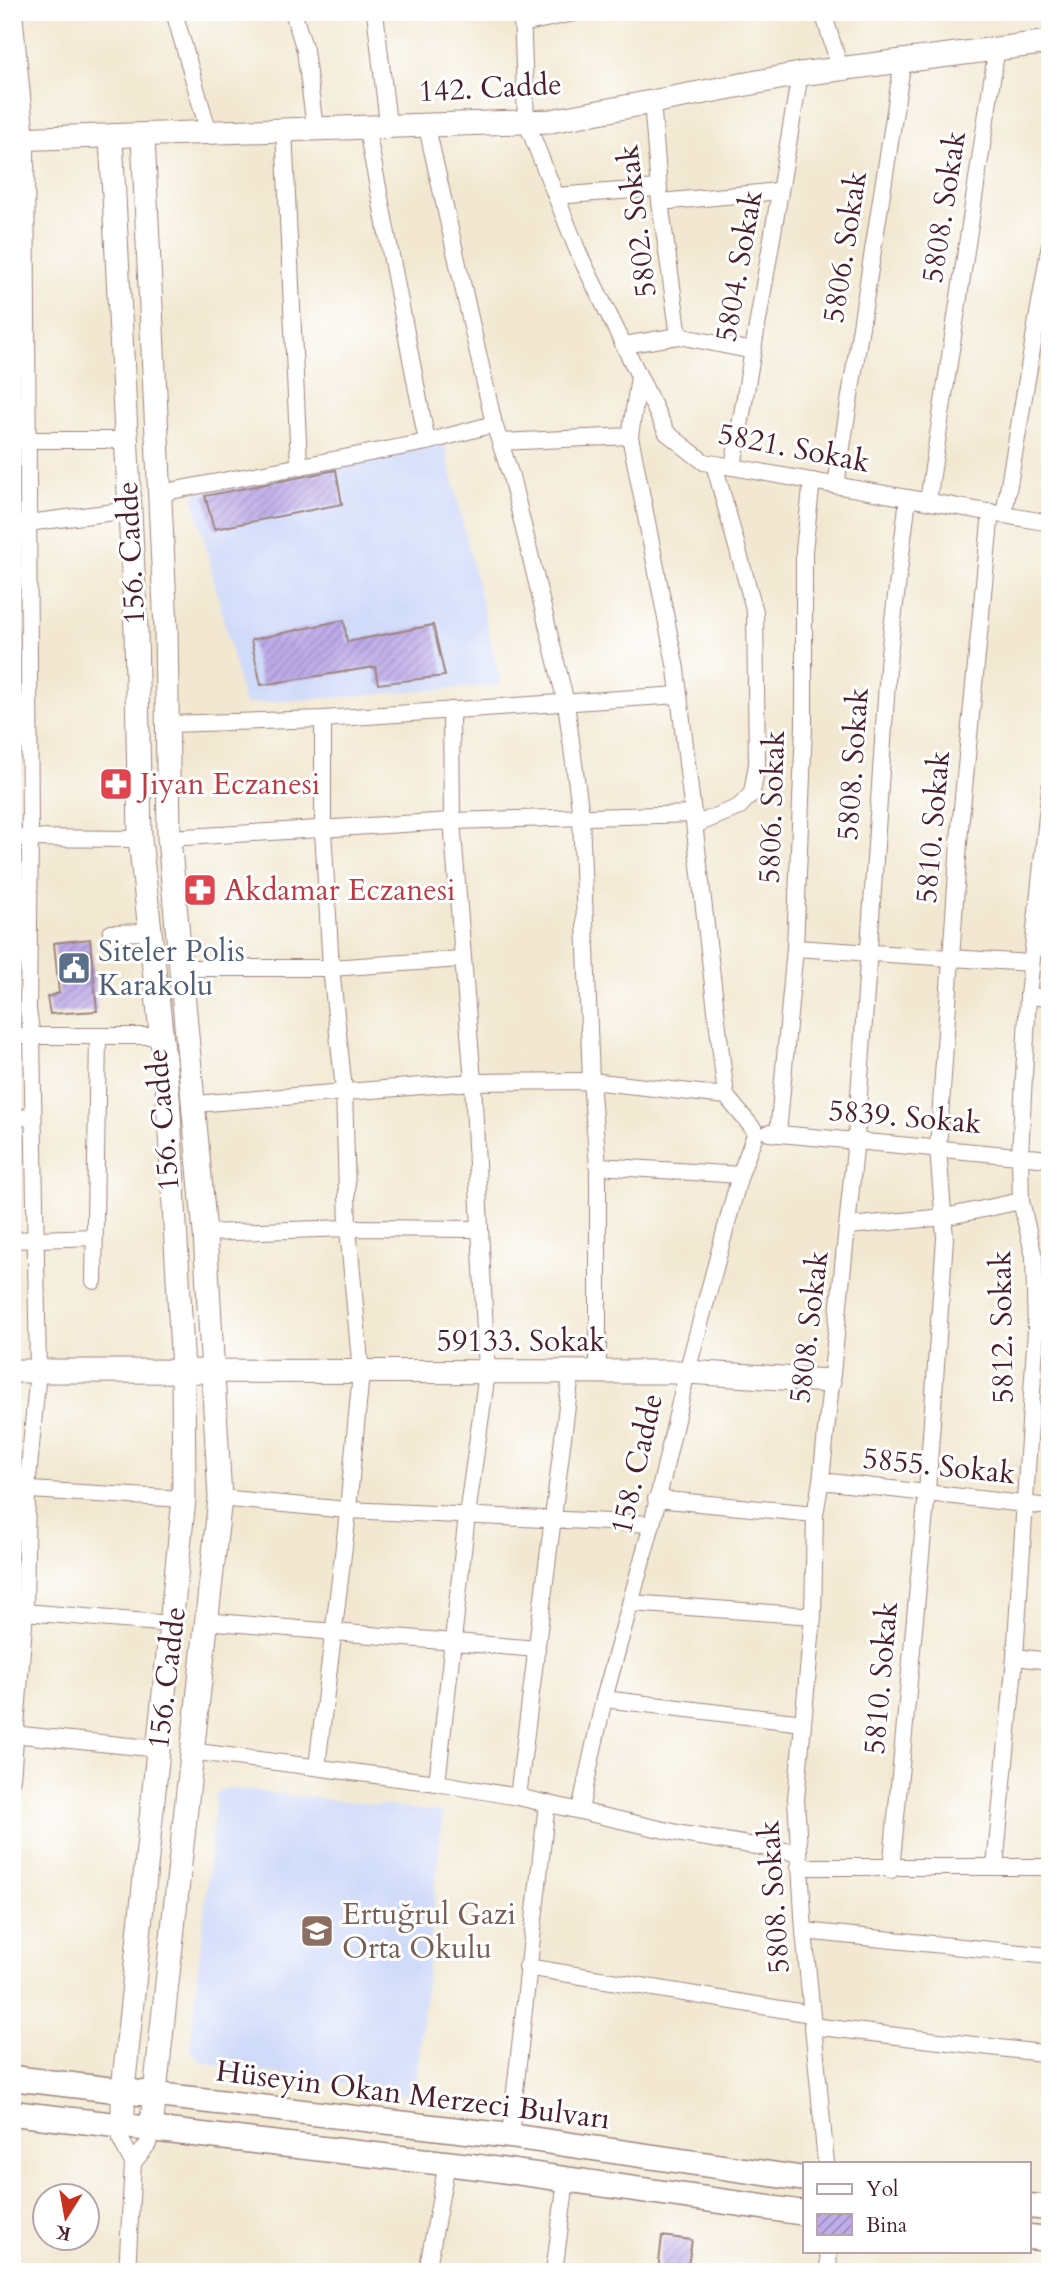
<svg xmlns="http://www.w3.org/2000/svg" width="1062" height="2284" viewBox="0 0 1062 2284" font-family="Cardo,serif">
	<style>
		.built { fill: #d0daf9 }
		.building { fill: url(#building-hatch) }
		.lines { fill: none; stroke-linecap: round; stroke-linejoin: round }
		.street-casing { stroke: #9e847e; stroke-width: 18 }
		.secondary-casing { stroke: #9e847e; stroke-width: 25 }
		.primary-casing { stroke: #9e847e; stroke-width: 27 }
		.street { stroke: #fff; stroke-width: 16 }
		.secondary { stroke: #fff; stroke-width: 23 }
		.primary { stroke: #fff; stroke-width: 24 }
		.labels { text-anchor: middle; dominant-baseline: central; stroke-width: 6; stroke-linejoin: round; paint-order: stroke }
		.street-label { font-size: 30px; fill: #4a1f2b; stroke: #fff }
		.health-label { font-size: 30px; fill: #be3a42; stroke: #fff; text-anchor: start }
		.service-label { font-size: 30px; fill: #4e5e75; stroke: #fff; text-anchor: start }
		.education-label { font-size: 30px; fill: #785e54; stroke: #fff; text-anchor: start }
	</style>
	<defs>
		<pattern id="building-hatch" width="6" height="6" patternUnits="userSpaceOnUse" patternTransform="scale(1.75)"><rect width="6" height="6" fill="#beabe9"/><path d="M-1 1l2-2M0 6l6-6M5 7l2-2" fill="none" stroke="#9c8bbd"/></pattern>
	</defs>
	<rect width="100%" height="100%" fill="#fff"/>
	<filter id="ink" filterUnits="userSpaceOnUse"><feTurbulence type="fractalNoise" baseFrequency=".0143" numOctaves="2"/><feDisplacementMap in="SourceGraphic" scale="14" xChannelSelector="R" yChannelSelector="G"/><feConvolveMatrix kernelMatrix="1 2 1 2 8 2 1 2 1" color-interpolation-filters="sRGB"/></filter>
	<filter id="wash" filterUnits="userSpaceOnUse"><feTurbulence type="fractalNoise" baseFrequency=".00686" numOctaves="4" result="noise"/><feDisplacementMap in="SourceGraphic" scale="28" xChannelSelector="R" yChannelSelector="G"/><feGaussianBlur stdDeviation="1.57" result="paint"/><feColorMatrix in="noise" values="0 0 0 0 0 0 0 0 0 0 0 0 0 0 0 0 0 1.4 0 .05"/><feComposite in="paint" operator="in"/></filter>
	<g filter="url(#wash)">
		<rect width="100%" height="100%" fill="#f2e8d1"/>
		<g class="built">
			<polygon points="444,442 501,685 244,704 193,494"/>
			<polygon points="226,1788 443,1812 415,2095 200,2062 190,2050 216,1794"/>
		</g>
		<g id="blocks">
			<g class="building">
				<polygon points="336,470 342,504 214,529 205,496"/>
				<polygon points="344,620 347,642 433,625 445,676 378,684 375,667 261,685 251,640"/>
				<polygon points="90,939 97,1011 50,1014 47,997 59,993 54,943"/>
				<polygon points="662,2236 692,2240 687,2272 658,2272"/>
			</g>
		</g>
	</g>
	<g filter="url(#ink)">
		<use href="#blocks" fill-opacity="0" stroke="#9e847e" stroke-width="2"/>
		<g class="lines">
			<defs>
				<g id="street">
					<polyline points="174,12 209,133"/>
					<polyline points="293,12 305,50 315,128"/>
					<polyline points="375,12 388,124"/>
					<polyline points="522,12 526,121 579,254 667,433 704,462 1050,523"/>
					<polyline points="823,12 840,68"/>
					<polyline points="522,24 578,12"/>
					<polyline points="426,123 494,424 511,476 566,703 581,816 591,1081 598,1166 598,1372"/>
					<polyline points="366,125 427,442"/>
					<polyline points="284,129 299,464"/>
					<polyline points="556,196 658,188"/>
					<polyline points="660,202 780,191"/>
					<polyline points="679,336 753,351"/>
					<polyline points="624,345 679,336 660,202 652,100"/>
					<polyline points="639,377 630,436 676,669 726,1096 756,1132"/>
					<polyline points="12,440 127,440"/>
					<polyline points="500,442 630,436"/>
					<polyline points="733,467 800,74"/>
					<polyline points="836,485 903,60"/>
					<polyline points="160,493 427,442 494,424"/>
					<polyline points="928,501 997,47"/>
					<polyline points="1004,514 1050,244"/>
					<polyline points="12,525 130,510"/>
					<polyline points="168,724 323,719 679,695"/>
					<polyline points="695,825 739,807 752,793 757,764 755,612 714,464"/>
					<polyline points="12,838 140,839"/>
					<polyline points="169,838 452,821 694,814"/>
					<polyline points="111,933 149,932"/>
					<polyline points="795,948 1031,963"/>
					<polyline points="179,968 331,968 461,959"/>
					<polyline points="1028,996 1050,998"/>
					<polyline points="12,1036 160,1036"/>
					<polyline points="194,1104 473,1082 591,1081 726,1096"/>
					<polyline points="12,1118 33,1117"/>
					<polyline points="769,1133 1050,1159"/>
					<polyline points="778,1134 795,948 804,726 804,550 812,481"/>
					<polyline points="598,1166 740,1175"/>
					<polyline points="849,1226 945,1217 1021,1201"/>
					<polyline points="205,1233 348,1228 480,1229"/>
					<polyline points="12,1240 94,1237"/>
					<polyline points="94,1281 98,1038"/>
					<polyline points="821,1481 1050,1507"/>
					<polyline points="12,1489 184,1499"/>
					<polyline points="220,1498 347,1510 652,1524"/>
					<polyline points="656,1499 815,1514"/>
					<polyline points="630,1603 813,1616"/>
					<polyline points="12,1611 172,1624"/>
					<polyline points="205,1621 537,1649"/>
					<polyline points="1015,1657 1050,1661"/>
					<polyline points="604,1699 803,1723"/>
					<polyline points="12,1734 159,1749"/>
					<polyline points="190,1751 437,1783 518,1797 682,1834 798,1853"/>
					<polyline points="317,1766 346,1530 361,1373 348,1228 344,1090 331,968 323,830 323,719"/>
					<polyline points="12,1779 25,1611 27,1489 38,1371 32,1036 28,1010 30,837 26,139 14,12"/>
					<polyline points="437,1783 467,1515 487,1373 473,1082 452,821 451,710"/>
					<polyline points="518,1797 571,1374"/>
					<polyline points="580,1810 604,1699 652,1524 687,1372 740,1175 756,1132"/>
					<polyline points="799,1867 1050,1867"/>
					<polyline points="995,1867 1015,1657 1036,1330 1034,1257 1021,1201 1020,1156 1028,996 1050,788"/>
					<polyline points="891,1870 927,1492 945,1238 938,1148 960,828 991,512"/>
					<polyline points="804,1931 1050,1956"/>
					<polyline points="527,1967 811,2014"/>
					<polyline points="812,2026 1050,2054"/>
					<polyline points="123,2126 121,2140 133,2163"/>
					<polyline points="510,2136 547,1803"/>
					<polyline points="133,2163 148,2144 151,2129"/>
					<polyline points="826,2163 804,1931 796,1799 813,1616 815,1514 821,1481 856,1139 889,653 908,498"/>
					<polyline points="828,2251 829,2272"/>
					<polyline points="127,2272 133,2163"/>
					<polyline points="427,2272 447,2163"/>
					<polyline points="554,2272 566,2180"/>
				</g>
				<g id="secondary">
					<polyline points="143,136 166,629 169,838 205,1233 220,1498 151,2129"/>
					<polyline points="111,137 136,630 140,839 168,1096 183,1370 184,1499 123,2090 123,2126"/>
					<polyline points="12,139 551,121 800,74 1050,42"/>
					<polyline points="12,1371 687,1372 829,1381"/>
				</g>
				<g id="primary">
					<polyline points="12,2078 510,2136 805,2179"/>
					<polyline points="12,2113 479,2167 805,2213"/>
					<polyline points="1029,2206 1050,2208"/>
					<polyline points="1029,2237 1050,2239"/>
				</g>
			</defs>
			<use href="#street" class="street-casing"/>
			<use href="#secondary" class="secondary-casing"/>
			<use href="#primary" class="primary-casing"/>
			<use href="#street" class="street"/>
			<use href="#secondary" class="secondary"/>
			<use href="#primary" class="primary"/>
		</g>
	</g>
	<defs>
		<symbol id="pharmacy-square" viewBox="-11 -11 22 22"><rect x="-9" y="-9" width="18" height="18" rx="4" fill="#e0444e" stroke="#fff"/><path d="M-2-6h4v4h4v4h-4v4h-4v-4h-4v-4h4Z" fill="#fff"/></symbol>
		<symbol id="civic-square" viewBox="-11 -11 22 22"><rect x="-9" y="-9" width="18" height="18" rx="4" fill="#5c6f8a" stroke="#fff"/><path d="M-.6-6.5H3V-4.5H.6V-3L4-1V1h2V6H-6V1h2V-1L-.6-3ZM-1.2 2.5V6h2.4V2.5Z" fill="#fff"/></symbol>
		<symbol id="school-square" viewBox="-11 -11 22 22"><rect x="-9" y="-9" width="18" height="18" rx="4" fill="#8d6e63" stroke="#fff"/><path d="M0-5L7-2L0 1L-7-2ZM-4 1L0 2.5L4 1V4Q0 6-4 4Z" fill="#fff"/></symbol>
	</defs>
	<g fill-rule="evenodd">
		<use href="#pharmacy-square" x="97" y="765" width="38" height="38"/>
		<use href="#pharmacy-square" x="181" y="871" width="38" height="38"/>
		<use href="#civic-square" x="55" y="949" width="38" height="38"/>
		<use href="#school-square" x="298" y="1912" width="38" height="38"/>
	</g>
	<g class="labels">
		<g class="street-label">
			<text transform="translate(490 88) rotate(-3)">142. Cadde</text>
			<text transform="translate(944 207) rotate(-81)">5808. Sokak</text>
			<text transform="translate(637 221) rotate(-97)">5802. Sokak</text>
			<text transform="translate(845 247) rotate(-81)">5806. Sokak</text>
			<text transform="translate(739 266) rotate(-80)">5804. Sokak</text>
			<text transform="translate(794 448) rotate(11)">5821. Sokak</text>
			<text transform="translate(131 553) rotate(-93)">156. Cadde</text>
			<text transform="translate(853 764) rotate(-86)">5808. Sokak</text>
			<text transform="translate(772 807) rotate(-88)">5806. Sokak</text>
			<text transform="translate(933 827) rotate(-85)">5810. Sokak</text>
			<text transform="translate(905 1117) rotate(5)">5839. Sokak</text>
			<text transform="translate(163 1120) rotate(-95)">156. Cadde</text>
			<text transform="translate(809 1327) rotate(-83)">5808. Sokak</text>
			<text transform="translate(1002 1327) rotate(-91)">5812. Sokak</text>
			<text x="521" y="1341">59133. Sokak</text>
			<text transform="translate(637 1464) rotate(-77)">158. Cadde</text>
			<text transform="translate(939 1466) rotate(6)">5855. Sokak</text>
			<text transform="translate(167 1678) rotate(-83)">156. Cadde</text>
			<text transform="translate(881 1678) rotate(-85)">5810. Sokak</text>
			<text transform="translate(774 1897) rotate(-94)">5808. Sokak</text>
			<text transform="translate(413 2095) rotate(7)">Hüseyin Okan Merzeci Bulvarı</text>
		</g>
		<g class="health-label">
			<text x="140" y="784">Jiyan Eczanesi</text>
			<text x="224" y="890">Akdamar Eczanesi</text>
		</g>
		<g class="service-label">
			<text x="98" y="951">Siteler Polis<tspan x="98" dy="34">Karakolu</tspan></text>
		</g>
		<g class="education-label">
			<text x="342" y="1914">Ertuğrul Gazi<tspan x="342" dy="34">Orta Okulu</tspan></text>
		</g>
	</g>
	<rect width="1062" height="2284" fill="none" stroke="#fff" stroke-width="42"/>
	<rect x="803" y="2162" width="228" height="91" fill="#ffffff" stroke="#b7a5aa" stroke-width="2"/>
	<rect x="817" y="2184" width="35" height="10" fill="#ffffff" stroke="#b7a5aa" stroke-width="2"/>
	<text x="866" y="2196" font-size="21" fill="#4a1f2b">Yol</text>
	<rect x="817" y="2214" width="35" height="21" fill="url(#building-hatch)" stroke="#b7a5aa" stroke-width="2"/>
	<text x="866" y="2232" font-size="21" fill="#4a1f2b">Bina</text>
	<g transform="translate(66 2217) rotate(191)"><circle r="33" fill="#ffffff" stroke="#b7a5aa" stroke-width="2"/>
	<path d="M0-5L12 26L0 18L-12 26Z" fill="#c8321e"/>
	<text y="-10" font-size="19" font-weight="bold" text-anchor="middle" fill="#4a1f2b">K</text>
	</g>
</svg>
